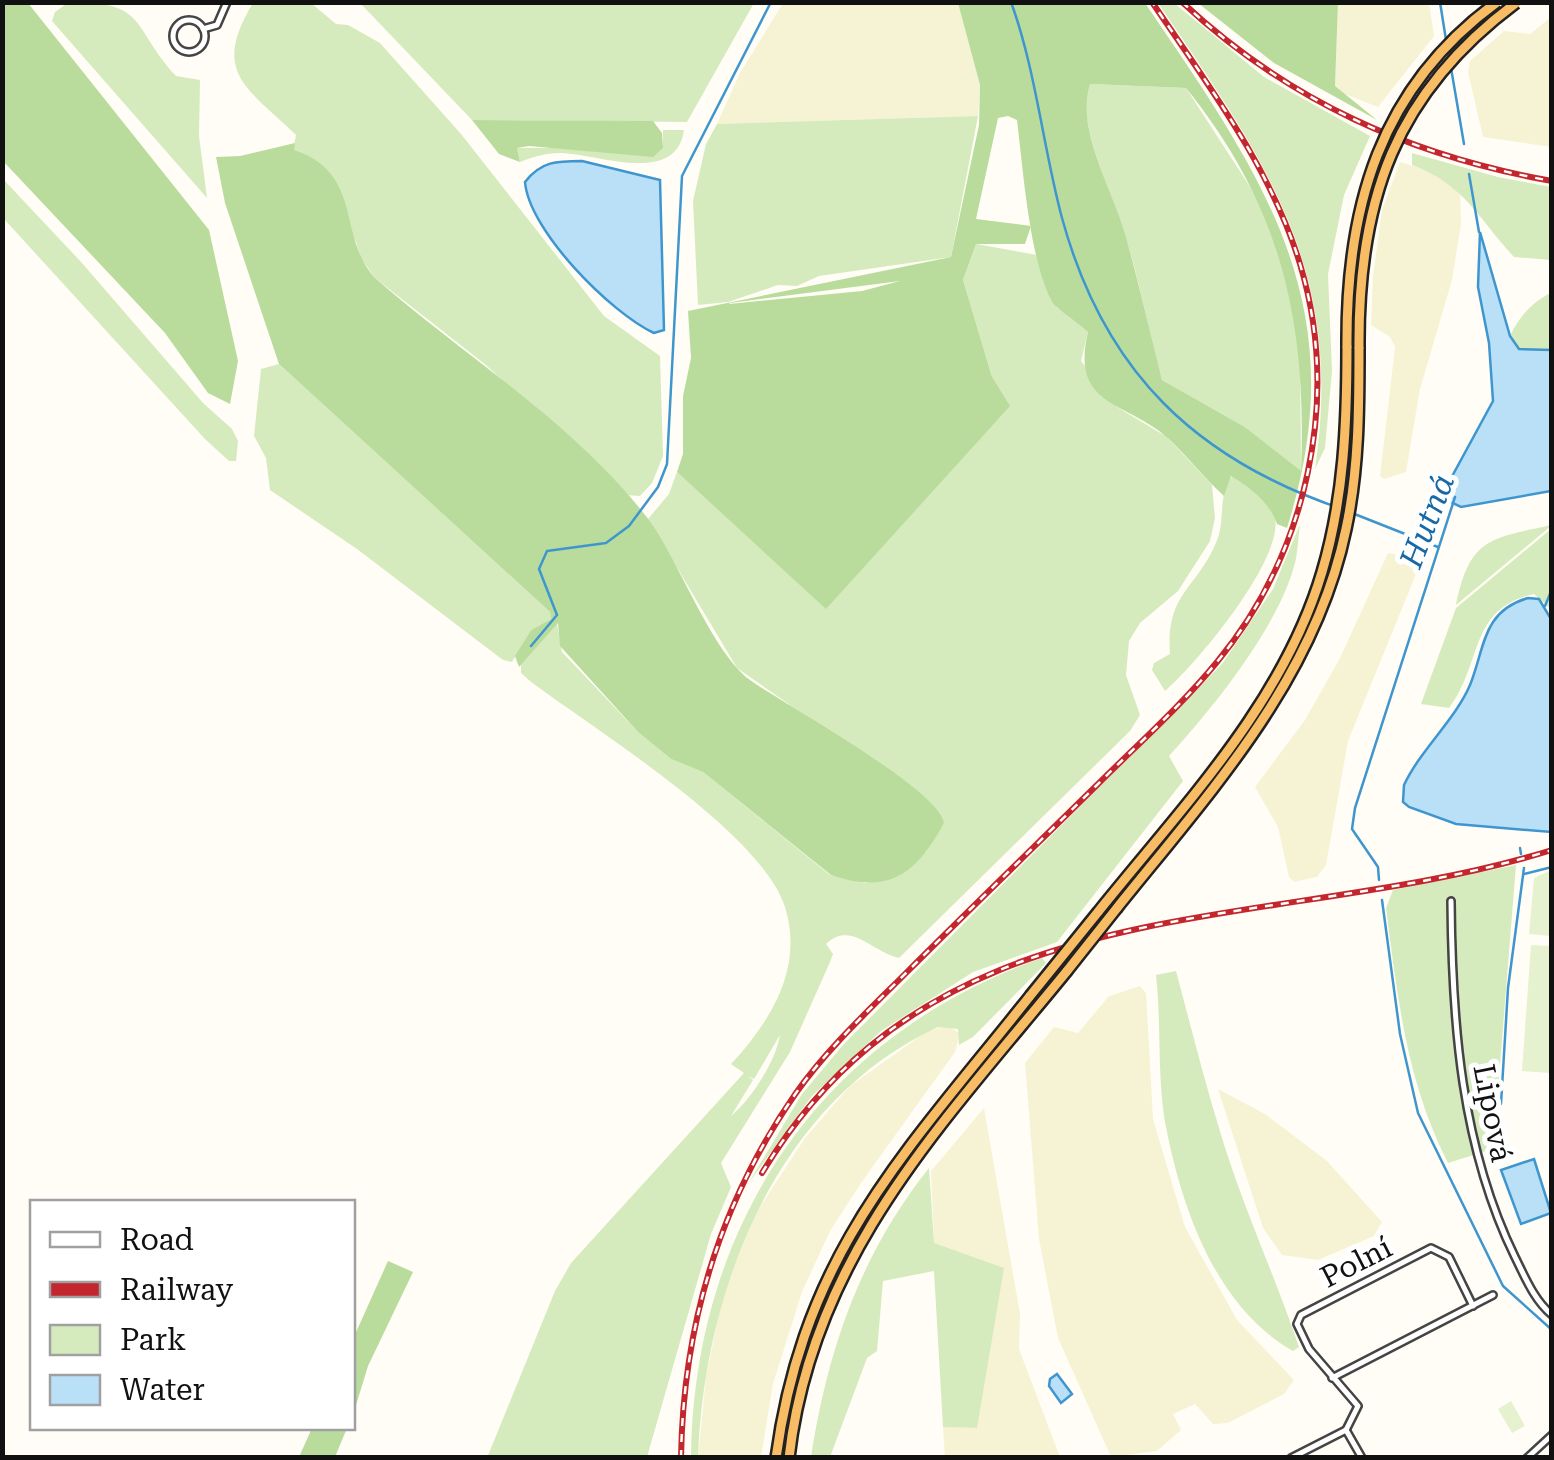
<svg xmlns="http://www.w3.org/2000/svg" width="1554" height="1460" viewBox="0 0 1554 1460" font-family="'Roboto Serif',serif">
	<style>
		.farmland { fill: #f6f3d4 }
		.green { fill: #d5ebbd; fill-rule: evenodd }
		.forest { fill: #b9dc9c; fill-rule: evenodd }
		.pitch { fill: #e6f2cf }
		.water { fill: #b9e0f7; stroke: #3f96cf; stroke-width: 2.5 }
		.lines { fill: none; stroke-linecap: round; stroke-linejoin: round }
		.stream { stroke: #3f96cf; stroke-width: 2.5 }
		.minor-casing { stroke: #444; stroke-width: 10 }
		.trunk-casing { stroke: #222; stroke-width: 14 }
		.minor { stroke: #fff; stroke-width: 5 }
		.trunk { stroke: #f7bc64; stroke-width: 9 }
		.rail-casing { stroke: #c4262e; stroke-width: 6 }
		.rail { stroke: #fff; stroke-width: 2.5; stroke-dasharray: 8; stroke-linecap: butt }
		.trunk-bridge-casing { stroke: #222; stroke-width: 14; stroke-linecap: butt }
		.trunk-bridge { stroke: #f7bc64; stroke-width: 9 }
		.labels { text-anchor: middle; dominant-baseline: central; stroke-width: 10; stroke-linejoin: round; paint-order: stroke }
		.street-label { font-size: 30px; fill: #111; stroke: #fff }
		.water-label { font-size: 32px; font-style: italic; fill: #1768a6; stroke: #fff }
	</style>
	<rect width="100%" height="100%" fill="#fffdf5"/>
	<g class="farmland">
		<polygon points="783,3 958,3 980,85 978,116 717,124 740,73"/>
		<polygon points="1338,3 1429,3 1434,36 1378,107 1342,93 1335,86"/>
		<polygon points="1551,17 1551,147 1483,137 1468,72 1470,61 1504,31 1530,34"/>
		<polygon points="1400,162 1438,174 1460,190 1461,224 1452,280 1420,389 1406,472 1384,479 1380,476 1395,347 1390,337 1371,325 1373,276 1382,210"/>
		<polygon points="1388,553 1403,556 1416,574 1348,741 1326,865 1317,877 1294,882 1289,877 1278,827 1255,787 1305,720 1340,658"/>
		<polygon points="1140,986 1146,993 1153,1119 1185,1227 1237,1320 1294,1380 1284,1394 1228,1423 1213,1424 1195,1404 1173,1414 1181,1430 1157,1451 1111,1457 1058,1338 1039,1239 1025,1063 1054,1027 1078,1033 1109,996"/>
		<polygon points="947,1025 960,1034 955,1052 861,1183 830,1231 802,1292 773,1384 761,1457 698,1458 706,1377 725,1284 756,1213 805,1138 850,1086 926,1032"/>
		<polygon points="1218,1089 1265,1114 1327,1161 1382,1222 1374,1236 1318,1260 1282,1255 1263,1228"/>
		<polygon points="984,1108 1020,1314 1019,1349 1060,1457 945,1457 943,1427 976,1428 934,1243 931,1171"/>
	</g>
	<g class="green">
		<path d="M69,2C149,2 130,26 176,76L200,80L199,136L207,198L52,21L55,12Z"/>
		<path d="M253,3H311L336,24L348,25L380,43L461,134L604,316L660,356L663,456L652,483L640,496L625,495L486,365L375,278L360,257L356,242L293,150L296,135C246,87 211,72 253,3Z"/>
		<polygon points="754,3 687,122 472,120 361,4"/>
		<path d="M1158,3H1174L1264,77L1370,136L1344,195L1328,274L1332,371L1325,448L1315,469C1345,269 1265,160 1158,3Z"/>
		<path d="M1089,84L1186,88L1265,210L1278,247L1300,343L1301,472L1245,427L1162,380C1149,331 1139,279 1124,231C1112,193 1075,121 1089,84Z"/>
		<polygon points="978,116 951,257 819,276 797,286 778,285 728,302 698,305 693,201 706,144 717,124"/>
		<path d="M663,130H684C676,187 596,153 559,153C546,153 532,157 520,162L517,148H663Z"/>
		<path d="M1412,153L1498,177L1551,187V260L1514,257C1478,218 1464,184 1412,165Z"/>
		<polygon points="3,179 82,263 203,403 232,429 238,441 236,461 229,461 205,439 5,220"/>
		<path d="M976,244L1037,255L1057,308L1069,312L1088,332L1081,361L1117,407L1167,437L1212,485L1215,518L1210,541L1178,591L1140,623L1129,641L1126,675L1140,715L1130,731L899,958C873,953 851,920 826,944L833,954L830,962L790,1052L721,1163L731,1187L711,1234L647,1457L487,1458L555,1291L571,1263L744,1073L731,1064C771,1021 804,968 785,907C761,832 595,730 530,681L521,673V663L557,623L562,652L638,732L671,759L703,772L830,875L866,883L926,852L944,823L823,728L737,668L648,519L669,494L677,472L827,608L992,377L963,280ZM780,1035C776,1061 750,1101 731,1116L753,1080L748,1076L754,1079Z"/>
		<path d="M1551,293V350H1519L1510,336C1518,318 1533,301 1551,293Z"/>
		<polygon points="279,364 550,612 551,619 531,630 512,662 503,660 357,549 270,490 266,458 254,436 261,369"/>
		<path d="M1232,476C1245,485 1266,497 1273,511C1293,550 1195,666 1165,691L1152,670L1154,663L1170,654C1166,593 1195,591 1216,543C1226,521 1217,496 1232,476Z"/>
		<path d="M1300,524C1298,538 1298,556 1293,570C1274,632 1213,708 1169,756L1183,781L1057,942L973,972L881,1031L811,1097L748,1184L802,1094L844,1044L1222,664L1273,589Z"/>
		<path d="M1551,525V526L1456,605C1470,538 1489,539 1551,525Z"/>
		<path d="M1551,529V609L1534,594C1468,608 1483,664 1449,708L1421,704L1456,608Z"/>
		<path d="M1516,865L1498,1089L1486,1151L1448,1163C1406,1080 1398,999 1386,908L1393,890Z"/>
		<path d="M1042,958L1046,963L973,1037L959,1045L958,1029L938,1027C776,1102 704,1290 698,1457H691C694,1225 820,1036 1042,958Z"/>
		<path d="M1176,971C1190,1023 1203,1076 1219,1128C1241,1203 1274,1273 1299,1347L1293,1351C1219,1309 1185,1217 1168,1137C1156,1085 1162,1028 1156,975Z"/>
		<path d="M929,1168L934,1243L1004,1268L977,1428L943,1427L934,1271L883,1281L877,1351L867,1358L830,1457H811C828,1349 860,1255 929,1168Z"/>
	</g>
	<g class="forest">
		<polygon points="3,2 28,3 209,230 238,361 230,404 208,393 165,333 3,161"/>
		<path d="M958,3H1145C1264,178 1357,307 1287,528L1277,524C1270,503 1251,488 1231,476L1224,496C1204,478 1188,457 1169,439C1126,400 1070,408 1088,332C1080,324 1057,309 1053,303C1030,265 1023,168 1017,120L1008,116L998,118L976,219L1031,226L1025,244H976L963,280L992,377L1010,406L826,609L677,472L683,454V396L691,358L688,311L951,257L979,125L980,85ZM1090,84L1186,88C1282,207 1307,322 1301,471L1245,427L1162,380C1150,332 1139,284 1126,237C1113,190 1075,129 1090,84ZM900,281L862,291L729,304L730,303Z"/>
		<polygon points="1198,3 1338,3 1335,86 1377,120 1274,63"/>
		<polygon points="472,120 653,121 662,133 663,148 653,157 529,146 517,148 520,162 499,154"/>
		<path d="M295,143L294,150C364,173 337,237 375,278C465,357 575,423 649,520C679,561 712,652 750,680C785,705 939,789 944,823C916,874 890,895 831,875L703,772L671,759L638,732L560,646L558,623L519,667L515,656L531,630L551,619L550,612L279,364L225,203L216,157L240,156Z"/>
		<polygon points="388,1261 413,1272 368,1366 353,1415 353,1339"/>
		<polygon points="312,1428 347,1428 335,1457 299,1457"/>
	</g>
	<g class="pitch">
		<polygon points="1551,870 1551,936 1529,934 1534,878"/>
		<polygon points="1531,945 1551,946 1551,1073 1522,1071"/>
		<polygon points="1511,1401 1525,1426 1512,1433 1498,1409"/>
	</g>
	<g class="water">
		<path d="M582,161L660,180L664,330L654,333C611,313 529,231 525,182C541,161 557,161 582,161Z"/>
		<polygon points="1480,232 1510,336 1519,349 1551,350 1551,491 1461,507 1444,499 1443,493 1493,401 1489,343 1478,287"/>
		<path d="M1528,598L1539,599L1551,619V832L1456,824L1409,807L1403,802L1404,785C1421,749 1455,720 1470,685C1485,648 1482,611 1528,598Z"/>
		<polygon points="1534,1159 1551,1213 1521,1224 1501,1170"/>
		<polygon points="1057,1374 1072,1394 1061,1403 1049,1386 1050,1379"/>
	</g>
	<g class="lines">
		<g class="stream">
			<path d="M1011,2C1036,71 1043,147 1062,218C1104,372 1196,460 1345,510"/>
			<polyline points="1440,2 1446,40"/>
			<polyline points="1451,68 1464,144"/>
			<polyline points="1469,174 1479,232"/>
			<polyline points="1352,513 1438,547"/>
			<polyline points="1545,606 1552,589"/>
			<polyline points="531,646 557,615 539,569 547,551 606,543 629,526 658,487 667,464 682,176 771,2"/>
			<polyline points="1520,848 1521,854"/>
			<polyline points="1524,874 1552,867"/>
			<polyline points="1379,880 1378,867 1352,829 1355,808 1455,497"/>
			<polyline points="1382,900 1400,1034 1418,1113 1503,1286 1552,1330"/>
			<polyline points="1501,1104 1508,988 1524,868"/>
		</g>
		<defs>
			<g id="minor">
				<circle cx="189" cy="36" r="16"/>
				<polyline points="203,29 217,25 227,2"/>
				<path d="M1451,901C1452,1022 1461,1147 1515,1257C1525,1277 1534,1300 1552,1315"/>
				<polyline points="1332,1378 1493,1295"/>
				<polyline points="1346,1430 1358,1406 1309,1349 1297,1324 1301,1315 1431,1248 1449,1257 1473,1306"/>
				<polyline points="1346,1430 1362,1458"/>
				<polyline points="1291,1458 1346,1430"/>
				<polyline points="1527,1458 1552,1435"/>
			</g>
			<g id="trunk">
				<path d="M1117,908C1210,792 1315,679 1346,529C1359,469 1359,408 1359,347"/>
				<path d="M1098,912C1182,807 1283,704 1322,572C1344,498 1347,423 1347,346"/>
				<path d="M776,1458C804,1251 907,1151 1030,996"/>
				<path d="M789,1458C812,1255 944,1122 1067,971"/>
			</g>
		</defs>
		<use href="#minor" class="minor-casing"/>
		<use href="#trunk" class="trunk-casing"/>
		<use href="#minor" class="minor"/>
		<use href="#trunk" class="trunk"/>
		<defs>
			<g id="rail">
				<path d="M1182,2C1288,101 1411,156 1552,181"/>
				<path d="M762,1173C940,877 1267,938 1552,850"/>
				<path d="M681,1458C683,1326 720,1202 796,1093C827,1049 868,1011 906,973C969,910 1033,848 1097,785C1137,745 1181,706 1217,662C1307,553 1341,400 1300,264C1271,168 1208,85 1152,2"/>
			</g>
		</defs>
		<use href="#rail" class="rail-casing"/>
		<use href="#rail" class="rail"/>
		<defs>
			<g id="trunk-bridge">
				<path d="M1347,346C1346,208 1379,88 1497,2"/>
				<path d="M1359,347C1358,200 1395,93 1516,3"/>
				<polyline points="1067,971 1117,908"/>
				<polyline points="1030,996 1098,912"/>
			</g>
		</defs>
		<use href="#trunk-bridge" class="trunk-bridge-casing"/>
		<use href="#trunk-bridge" class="trunk-bridge"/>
	</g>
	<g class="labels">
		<g class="street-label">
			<text transform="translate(1493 1113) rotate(79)">Lipová</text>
			<text transform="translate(1356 1262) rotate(-27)">Polní</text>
		</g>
		<g class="water-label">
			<text transform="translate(1427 521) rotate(-69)">Hutná</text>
		</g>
	</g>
	<rect width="1554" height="1460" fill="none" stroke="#111111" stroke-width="10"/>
	<rect x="30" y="1200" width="325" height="230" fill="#ffffff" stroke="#a0a0a0" stroke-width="2.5"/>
	<rect x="50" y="1232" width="50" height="15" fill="#ffffff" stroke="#a0a0a0" stroke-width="2.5"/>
	<text x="120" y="1250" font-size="30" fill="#111111">Road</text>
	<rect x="50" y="1282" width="50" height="15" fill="#c4262e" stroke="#a0a0a0" stroke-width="2.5"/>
	<text x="120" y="1300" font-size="30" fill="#111111">Railway</text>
	<rect x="50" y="1325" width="50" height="30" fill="#d5ebbd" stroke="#a0a0a0" stroke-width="2.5"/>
	<text x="120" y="1350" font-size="30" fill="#111111">Park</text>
	<rect x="50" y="1375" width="50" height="30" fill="#b9e0f7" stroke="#a0a0a0" stroke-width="2.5"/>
	<text x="120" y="1400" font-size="30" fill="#111111">Water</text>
</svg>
